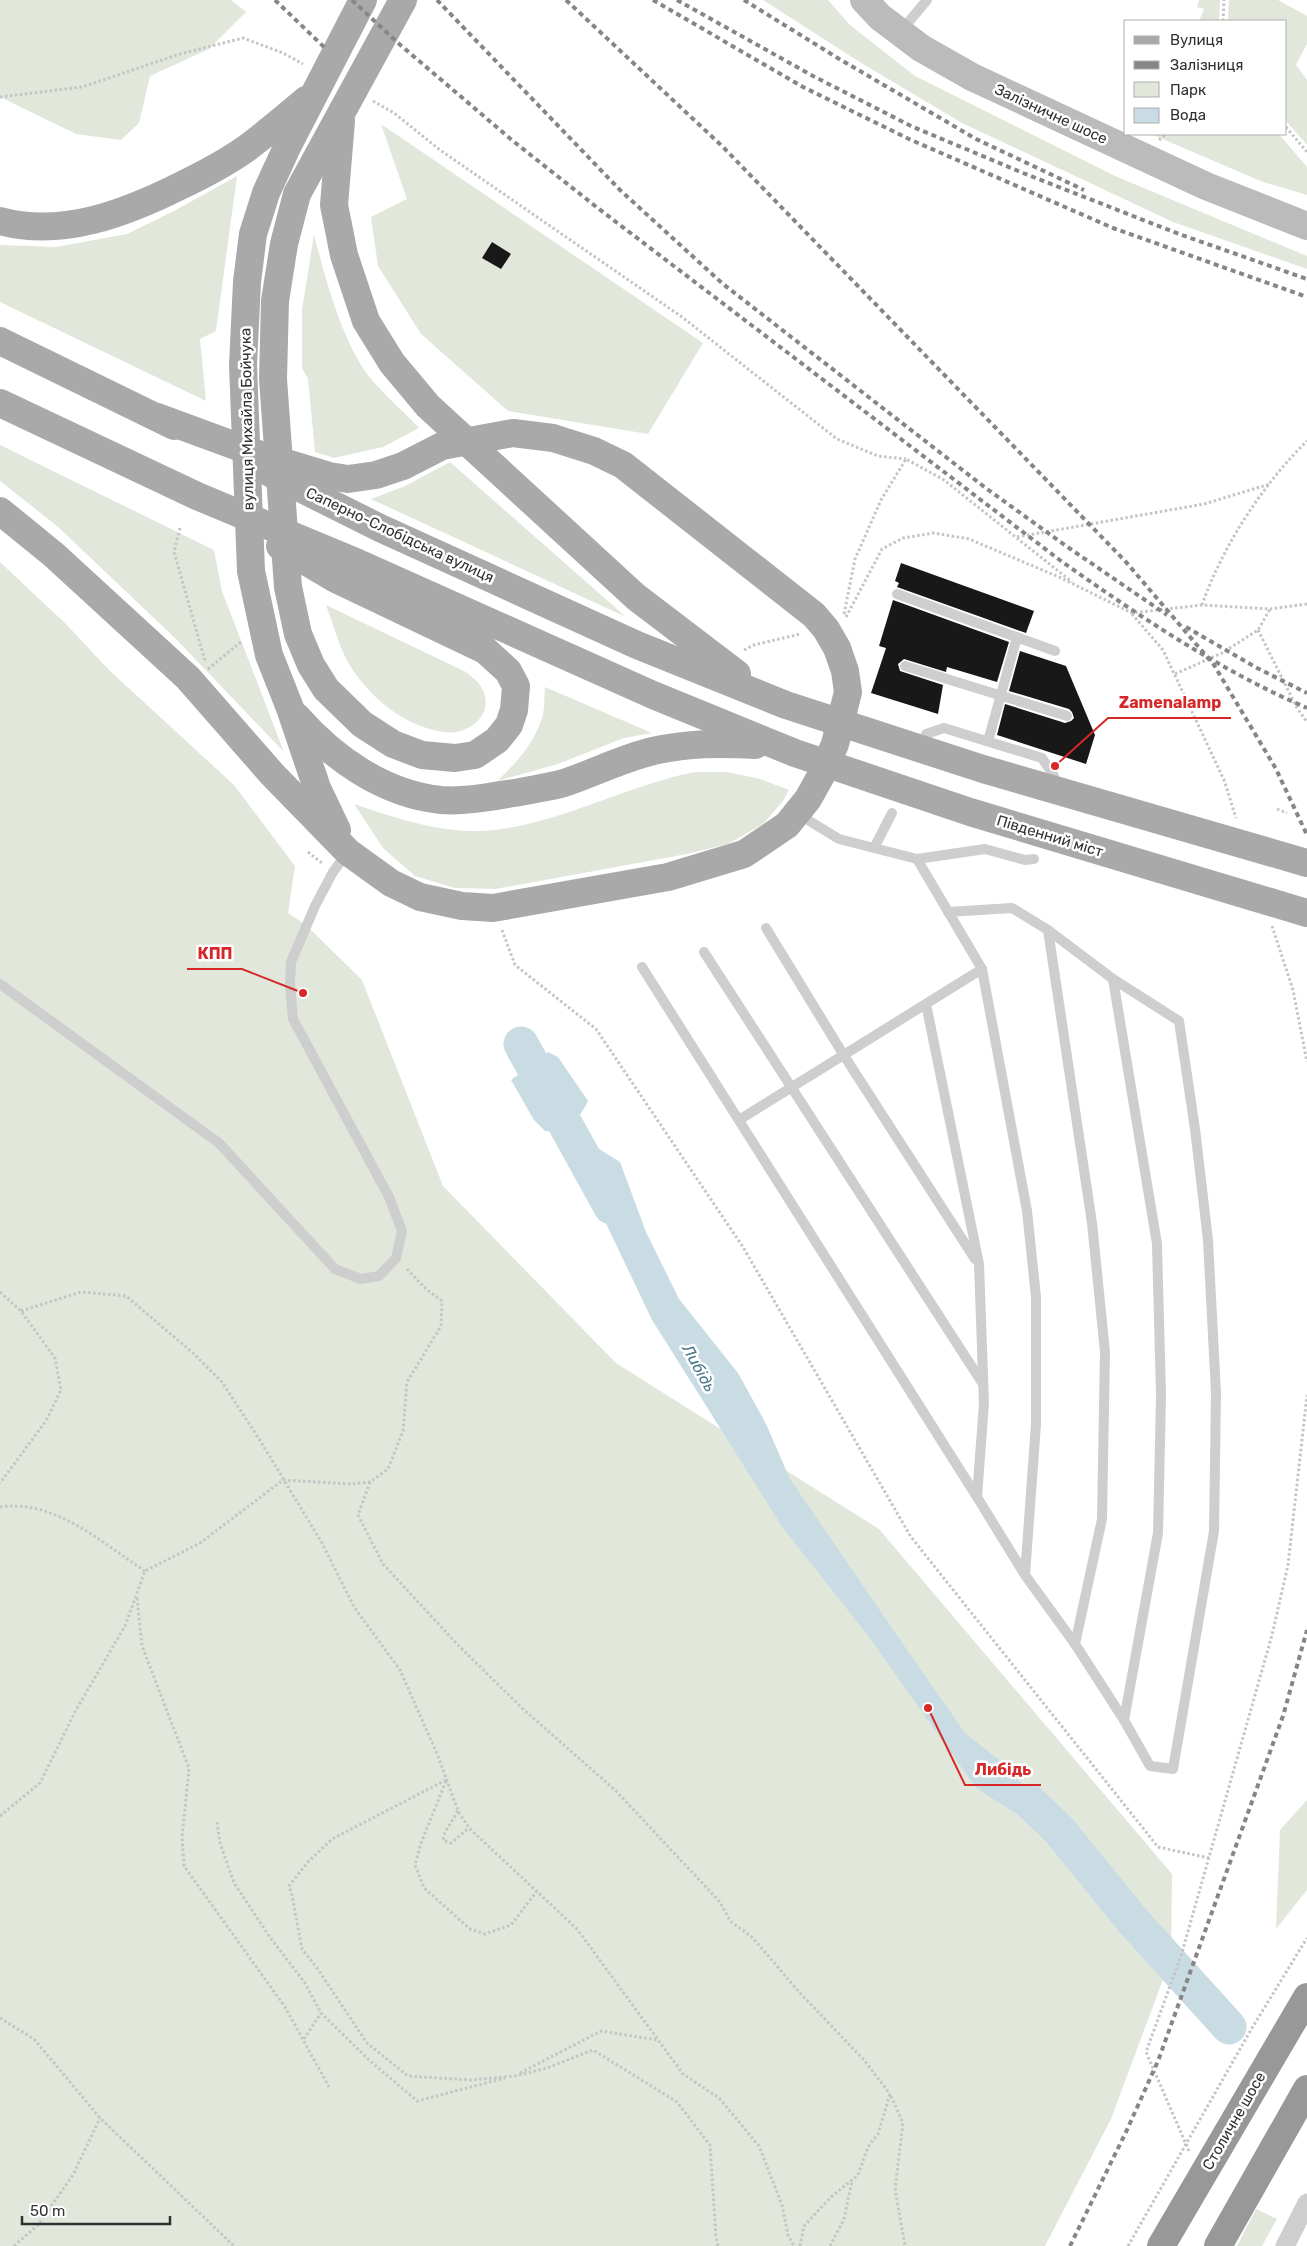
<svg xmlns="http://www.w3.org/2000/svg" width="1307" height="2246" viewBox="0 0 1307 2246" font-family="Rubik,sans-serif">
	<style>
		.green { fill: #e2e7dc }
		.water { fill: #c9dce3 }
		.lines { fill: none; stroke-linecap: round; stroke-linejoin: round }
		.river { stroke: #c9dce3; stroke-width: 35 }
		.building { fill: #181818 }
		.path { stroke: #c5c5c5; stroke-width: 3; stroke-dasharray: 2.5 2.5; stroke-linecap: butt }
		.lane { stroke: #cecece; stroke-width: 10 }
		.street { stroke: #cecece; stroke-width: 19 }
		.secondary { stroke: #bbb; stroke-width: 28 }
		.primary { stroke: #a9a9a9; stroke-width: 28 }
		.highway { stroke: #989898; stroke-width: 28 }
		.rail { stroke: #868686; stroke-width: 4; stroke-dasharray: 5 4; stroke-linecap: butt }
		.labels { text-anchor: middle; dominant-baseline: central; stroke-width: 5; stroke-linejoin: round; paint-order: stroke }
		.street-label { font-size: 15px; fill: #313131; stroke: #fff }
		.water-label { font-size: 16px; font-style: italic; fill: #49778a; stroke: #fff }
		.leader { fill: none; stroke: #d62828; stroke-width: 2 }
		.callout-dot { fill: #d62828; stroke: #fff; stroke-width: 2 }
		.callout-label { font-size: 16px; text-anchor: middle; font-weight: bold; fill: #d62828; stroke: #fff; stroke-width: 5; stroke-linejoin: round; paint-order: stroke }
	</style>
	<rect width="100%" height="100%" fill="#fff"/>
	<g class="green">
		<polygon points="0,0 231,0 246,12 209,49 150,76 139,123 121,140 76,134 0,97"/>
		<polygon points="763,0 828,0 850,25 915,76 1115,176 1307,256 1307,269 1173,222 962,123 858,61"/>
		<polygon points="1199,0 1220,0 1219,21 1199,21 1204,9 1197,7"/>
		<polygon points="1229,0 1278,0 1307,16 1307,44 1296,65 1307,80 1307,145 1286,121 1286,21 1228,21"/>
		<polygon points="381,124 703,343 648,434 508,411 421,334 378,266 371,217 407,199"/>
		<polygon points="1151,134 1279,134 1307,167 1307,195 1263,182"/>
		<polygon points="237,176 216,331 200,339 206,401 0,302 0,245 56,247 127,234 174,211"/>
		<path d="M314,235C325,277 342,341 368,375C383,394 402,410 419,428L383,447L334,458L315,452L308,379L302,368V310Z"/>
		<polygon points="0,445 214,550 222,591 284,752 176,639 57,526 0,481"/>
		<polygon points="450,462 626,617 371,499 405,486"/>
		<polygon points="0,562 66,624 109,670 234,785 295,866 288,913 306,925 362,980 443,1186 616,1363 879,1529 1172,1874 1171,1958 1111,2119 1045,2246 0,2246"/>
		<path d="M326,605L466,672C470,676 477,680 480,685C498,712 470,736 444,732C405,726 374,701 352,669C340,651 334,626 326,605Z"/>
		<path d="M545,687L652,733L624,738L558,764L497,781C517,762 533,745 542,718C545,709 544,697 545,687Z"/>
		<path d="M695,772H727L760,779L789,790L783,801L763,824L728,844L687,854L495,889L455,888L415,876L383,848L354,804C401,820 452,837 502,829C569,819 629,785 695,772Z"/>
		<polygon points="1307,1800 1307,1890 1276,1929 1280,1830"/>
		<polygon points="1256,2209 1277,2219 1262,2246 1237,2246"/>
	</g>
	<g class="water">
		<path d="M548,1052L558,1057L588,1101C578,1121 568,1131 545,1131L534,1120L511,1080Z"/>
		<polygon points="596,1147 620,1162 646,1232 679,1299 738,1373 766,1424 790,1479 894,1631 965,1733 1004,1764 1039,1802 1070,1832 1055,1839 976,1788 869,1637 783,1528 652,1320 583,1175"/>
	</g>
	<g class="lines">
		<g class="river">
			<polyline points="521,1044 611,1207"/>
			<polyline points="1030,1802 1059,1830 1133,1921 1229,2027"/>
		</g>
	</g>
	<g class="building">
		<polygon points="492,242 511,254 501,269 482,258"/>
		<polygon points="901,563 1034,611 1026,633 897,587 899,583 895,581"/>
		<polygon points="893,600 1009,642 997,682 947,667 946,672 904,659 898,664 900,671 943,685 938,714 871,693 886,648 879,646"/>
		<polygon points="1020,651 1066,666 1095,735 1086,764 997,735 1005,704 1065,723 1071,721 1074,718 1072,712 1069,709 1009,691"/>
	</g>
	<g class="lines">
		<g class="path">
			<polyline points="1223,21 1224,0"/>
			<polyline points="0,97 82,87 180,54 243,38 283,53 303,64"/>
			<polyline points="373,101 394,113 440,150 682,317 837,439 878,456 906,459"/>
			<polyline points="1286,127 1307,152"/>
			<polyline points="1159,140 1166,134"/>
			<polyline points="180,528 174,552 205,661"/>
			<polyline points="1017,537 1204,504 1270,484"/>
			<path d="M1202,605C1222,547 1263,484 1307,441"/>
			<polyline points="844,614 855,559 881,500 906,459 944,480 1072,582"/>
			<polyline points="1132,614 1163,650 1224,780 1236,818"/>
			<polyline points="846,617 882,549 903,538 934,533 969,539 1059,577 1132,613 1202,605 1270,609 1307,604"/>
			<polyline points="1258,630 1297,708 1307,722"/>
			<polyline points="744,650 754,645 800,634"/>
			<polyline points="208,669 242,641"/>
			<polyline points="1175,674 1222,653 1258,630 1270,609"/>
			<polyline points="1277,809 1287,813"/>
			<polyline points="308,852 323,864"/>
			<polyline points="1272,926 1293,990 1307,1062"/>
			<polyline points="502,930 515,965 596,1029 743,1247 911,1537 1158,1847 1209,1858"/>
			<polyline points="0,1292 21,1311 55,1358 61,1390 46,1421 0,1483"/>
			<polyline points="21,1311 81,1292 126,1296 193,1353 222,1382 261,1442 322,1543 354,1607 400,1670 438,1756 458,1811 469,1828 577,1929 683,2074 719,2098 759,2146 782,2205 788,2235 794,2246"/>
			<polyline points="370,1482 358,1515 383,1564 458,1645 523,1709 615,1790 720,1902 730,1921 753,1938 799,1992 864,2060 890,2094"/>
			<path d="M0,1507C55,1499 102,1543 145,1571"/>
			<polyline points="137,1598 142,1646 189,1768 182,1838 184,1866 285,2007 329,2087"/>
			<polyline points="446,1780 332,1839 307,1863 289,1886 292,1895 302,1949 317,1968 367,2043 408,2076 471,2080 515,2076 547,2068 593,2050 677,2102 710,2145 716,2237 718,2246"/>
			<polyline points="446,1781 421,1843 415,1865 424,1888 470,1929 485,1934 511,1925 537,1891"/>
			<polyline points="458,1811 445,1832 443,1840 451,1843 469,1828"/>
			<polyline points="0,1816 40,1783 76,1710 125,1626 145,1571 200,1543 283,1480 351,1484 370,1482 388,1469 403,1431 407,1382 441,1326 442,1301 426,1289 406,1268"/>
			<polyline points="217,1822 220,1843 234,1883 269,1936 305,1983 321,2013 368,2059 417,2101 505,2078"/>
			<polyline points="0,2018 34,2039 100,2118 234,2246"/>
			<polyline points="304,2039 321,2013"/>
			<polyline points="520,2073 601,2031 658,2040"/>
			<polyline points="1189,2151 1146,2052 1181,1956 1272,1635 1288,1565 1307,1395"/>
			<polyline points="14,2246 38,2225 73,2175 100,2118"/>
			<polyline points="800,2246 804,2226 831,2197 858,2175 868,2147 878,2134 890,2094 903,2123 895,2189 905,2246"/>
			<polyline points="830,2246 844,2219 852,2181"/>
			<polyline points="1128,2246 1252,2028 1307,1938"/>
		</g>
		<g class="lane">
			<polyline points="901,31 927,0"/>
			<polyline points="897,594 1055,651"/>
			<polyline points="905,666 1067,716"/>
			<polyline points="926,734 944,728 1042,758 1054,776"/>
			<polyline points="988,741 1017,637"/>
			<polyline points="798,814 839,839 917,859 985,849 1025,860 1034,859"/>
			<polyline points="874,848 892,813"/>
			<polyline points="917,859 982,969 1027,1211 1036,1297 1036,1424 1025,1575"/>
			<polyline points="948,912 1012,908 1048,930 1092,1223 1105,1352 1102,1519 1075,1644"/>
			<polyline points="766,928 843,1054 975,1259"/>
			<polyline points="1048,930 1113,979 1157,1244 1161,1395 1158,1533 1124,1720"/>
			<polyline points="704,952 983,1384"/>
			<polyline points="642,967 977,1497"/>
			<polyline points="0,984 219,1143 335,1269 361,1279 379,1276 396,1258 402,1231 389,1197 293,1019 290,984 291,962 315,906 333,872 347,853"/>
			<polyline points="926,1004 979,1264 984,1403 977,1497 1025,1575 1075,1644 1124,1720 1150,1766 1173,1769 1214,1531 1216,1393 1208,1240 1195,1129 1179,1021 1113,979"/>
			<polyline points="739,1120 982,969"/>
		</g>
		<polyline class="street" points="1285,2246 1307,2203"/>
		<polyline class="secondary" points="864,0 880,17 921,48 972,77 1206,186 1307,226"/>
		<g class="primary">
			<polyline points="341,121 334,205 344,255 366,321 392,363 428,406 636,597 737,674"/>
			<path d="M0,221C62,238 126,213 180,186C203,175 226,163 247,148C267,133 287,116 306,100"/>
			<polyline points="0,341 174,426"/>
			<polyline points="0,403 197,496 358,563 653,695 795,753 970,812 1307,913"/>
			<polyline points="262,469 380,528 637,645 786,705 983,769 1307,863"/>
			<polyline points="0,511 54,555 188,678 272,774 348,852 391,883 420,897 462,906 493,908 668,877 744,854 787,825 808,799 823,772 835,744 848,692 845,671 837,648 826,629 814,615 623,465 594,451 553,438 513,433 442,446 403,466 376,475 348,479 329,476 266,457 157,417"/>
			<polyline points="280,546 334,578 485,650 508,671 516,686 514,710 509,725 497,740 475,755 455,758 422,755 393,744 362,724 326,689 311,665 298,634 288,587 273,379 275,301 284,244 297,194 403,0"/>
			<path d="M297,717C334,759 384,794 441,800C467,802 494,796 520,792C534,789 550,787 564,783C594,773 623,758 653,751C689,743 719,743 755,745"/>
			<polyline points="337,830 317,788 290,708 269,655 251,571 243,365 247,282 253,234 266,193 288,145 363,0"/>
		</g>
		<g class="highway">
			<polyline points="1161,2246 1307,1997"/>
			<polyline points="1218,2246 1307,2089"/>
		</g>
		<g class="rail">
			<polyline points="275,0 325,48"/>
			<path d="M352,0L398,43L513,141L599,209L1061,561C1139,616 1219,670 1307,708"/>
			<polyline points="437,0 620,190 723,284 987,489 1069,548 1167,615"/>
			<polyline points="566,0 722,146 1126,562 1214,665 1276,769 1307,835"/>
			<polyline points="653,0 803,87 909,139 1113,228 1307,297"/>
			<polyline points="677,0 813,76 911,126 1023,173 1179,234 1307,279"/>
			<polyline points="744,0 836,57 976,139 1084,190"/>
			<polyline points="1186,627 1257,668 1307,693"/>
			<polyline points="1070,2246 1126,2132 1158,2061 1283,1716 1307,1630"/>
		</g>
	</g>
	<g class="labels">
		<g class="street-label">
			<text transform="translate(1051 114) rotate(25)">Залізничне шосе</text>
			<text transform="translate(247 419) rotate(-91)">вулиця Михайла Бойчука</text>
			<text transform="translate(400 535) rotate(25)">Саперно-Слобідська вулиця</text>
			<text transform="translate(1050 836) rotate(17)">Південний міст</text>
			<text transform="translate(1234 2121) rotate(-60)">Столичне шосе</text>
		</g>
		<g class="water-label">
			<text transform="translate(699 1368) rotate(61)">Либідь</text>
		</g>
	</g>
	<path class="leader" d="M1055 766L1108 718H1231M303 993L242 969H187M928 1708L965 1785H1041"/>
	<g class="callout-dot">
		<circle cx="1055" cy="766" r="5"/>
		<circle cx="303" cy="993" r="5"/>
		<circle cx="928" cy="1708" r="5"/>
	</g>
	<g class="callout-label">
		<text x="1170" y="708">Zamenalamp</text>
		<text x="215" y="959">КПП</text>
		<text x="1003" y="1775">Либідь</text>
	</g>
	<rect x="1124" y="20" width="162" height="115" fill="#ffffff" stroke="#adadad"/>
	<rect x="1134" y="36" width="25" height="8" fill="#a9a9a9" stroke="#adadad"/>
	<text x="1170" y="45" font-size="15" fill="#313131">Вулиця</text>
	<rect x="1134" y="61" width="25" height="8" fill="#868686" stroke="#adadad"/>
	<text x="1170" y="70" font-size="15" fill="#313131">Залізниця</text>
	<rect x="1134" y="82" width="25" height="15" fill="#e2e7dc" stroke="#adadad"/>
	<text x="1170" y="95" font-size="15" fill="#313131">Парк</text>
	<rect x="1134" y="108" width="25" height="15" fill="#c9dce3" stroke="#adadad"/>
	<text x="1170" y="120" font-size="15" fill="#313131">Вода</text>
	<path d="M22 2216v8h148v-8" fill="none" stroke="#313131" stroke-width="2.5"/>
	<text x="30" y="2216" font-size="15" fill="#313131" stroke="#ffffff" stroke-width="4" paint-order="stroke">50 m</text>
</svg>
